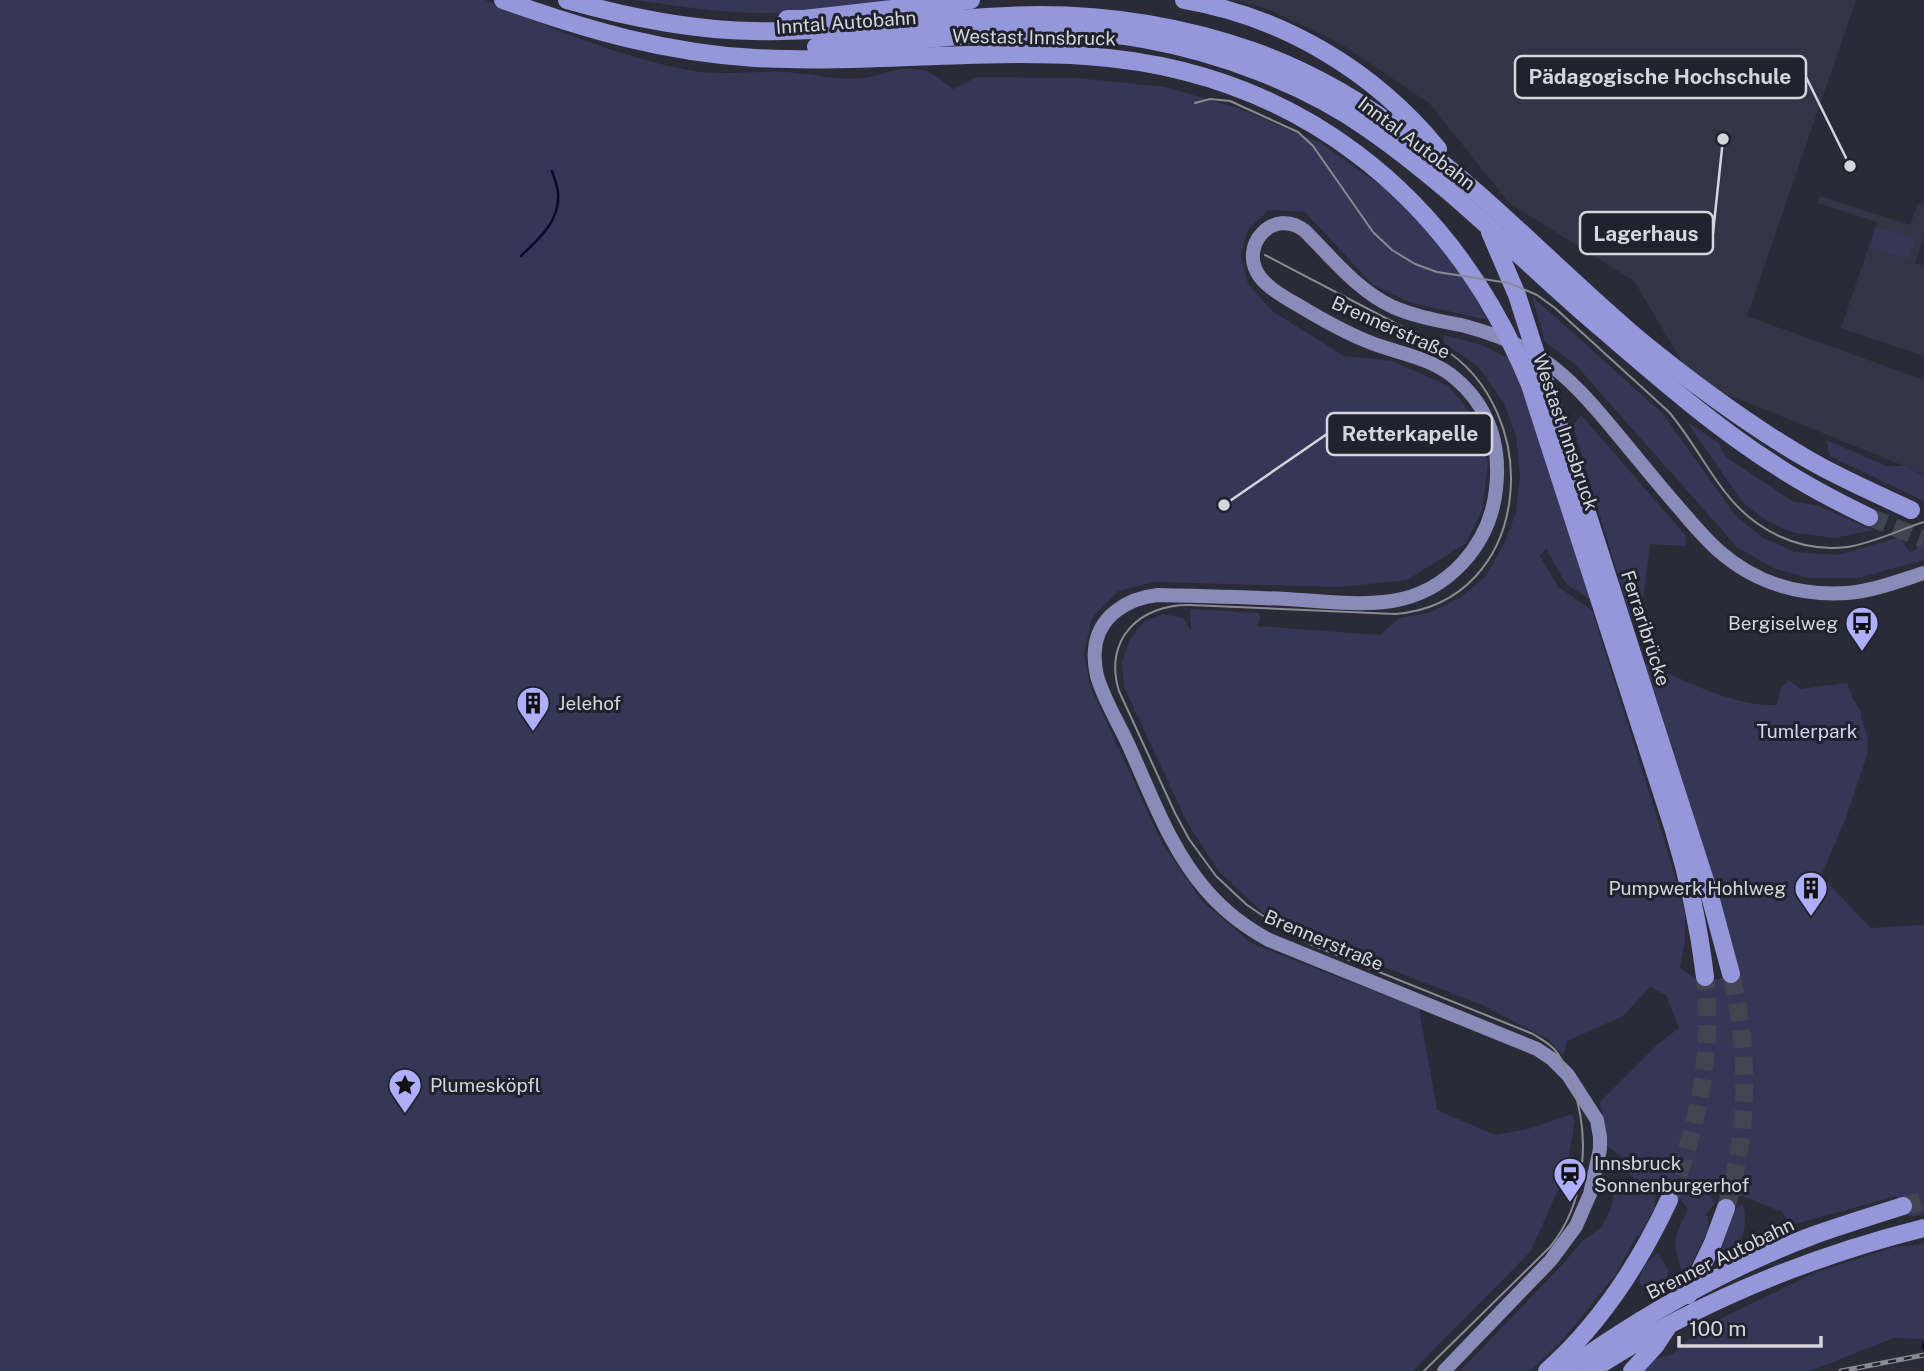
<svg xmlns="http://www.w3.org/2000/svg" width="1924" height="1371" viewBox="0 0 1924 1371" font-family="'Public Sans',sans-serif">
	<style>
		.built { fill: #333446 }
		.green { fill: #363657 }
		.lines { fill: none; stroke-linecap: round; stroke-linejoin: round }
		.stream { stroke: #0e0733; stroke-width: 2.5 }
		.highway-tunnel { stroke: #444450; stroke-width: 18; stroke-dasharray: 18 9; stroke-linecap: butt }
		.major { stroke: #898bb9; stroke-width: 14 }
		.highway { stroke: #9597db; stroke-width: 18 }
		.tram { stroke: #8a8a93; stroke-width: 2 }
		.rail-casing { stroke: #8a8a93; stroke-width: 5 }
		.rail { stroke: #21222d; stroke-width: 2.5; stroke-dasharray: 8; stroke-linecap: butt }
		.labels { text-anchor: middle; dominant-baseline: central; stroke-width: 6; stroke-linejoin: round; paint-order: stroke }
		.street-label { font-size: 19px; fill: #d5d5dd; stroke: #21222d }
		.poi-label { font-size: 19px; fill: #d5d5dd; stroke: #21222d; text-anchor: start }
		.park-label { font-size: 19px; fill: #d2d4f4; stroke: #21222d }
		.leader { fill: none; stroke: #d5d5dd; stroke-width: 2.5 }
		.callout-dot { fill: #d5d5dd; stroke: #21222d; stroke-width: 2.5 }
		.callout { fill: #21222d; stroke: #d5d5dd; stroke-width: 2.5 }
		.callout-label { font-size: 21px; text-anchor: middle; font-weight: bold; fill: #d5d5dd }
	</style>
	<rect width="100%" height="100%" fill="#2b2b37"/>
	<g class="built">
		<polygon points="1236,0 1856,0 1747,316 1924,380 1924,474 1721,392 1683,363 1634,281 1509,203 1429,103 1341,44 1270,10"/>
		<polygon points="1820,196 1910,225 1918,203 1924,205 1924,235 1915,263 1924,267 1924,356 1841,328 1877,222 1818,203"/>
	</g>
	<g class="green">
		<path d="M0,0H485C547,27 621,57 688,70C719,76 752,71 784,72C811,73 836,81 864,78C887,75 895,65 921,70C932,71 944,83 953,89L977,77L1076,78L1165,87L1238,108L1321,143L1392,194L1433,237L1467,285L1488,320L1412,303L1373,285L1305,212L1269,210L1248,229L1241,255L1248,284L1272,311L1344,356L1392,361L1449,386L1476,420L1488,463L1482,510L1466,543L1407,580L1340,587L1154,582L1118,591L1092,618L1084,654L1090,686L1163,845L1202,901L1251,943L1419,1009L1437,1110L1495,1135L1528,1129L1572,1114L1575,1121L1566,1173L1530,1252L1413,1371H0Z"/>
		<path d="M635,0H904C857,7 811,13 764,13C721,13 677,6 635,0Z"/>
		<polygon points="1877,227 1915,239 1909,259 1870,247"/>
		<polygon points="1532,296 1663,414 1736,516 1763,538 1795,552 1838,555 1900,537 1909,552 1916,550 1919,540 1924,537 1924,560 1858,578 1809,578 1773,568 1737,547 1575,364 1545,342"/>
		<path d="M1444,335L1482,345L1510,359L1538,433L1592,600L1566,584L1546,548L1540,556L1558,587L1592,610L1669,856L1685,912V941L1680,968C1702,986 1710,982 1736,973L1710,868L1645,662C1683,680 1733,707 1777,705L1781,688L1789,680L1800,689L1847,683L1853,699L1861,711V718L1868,738L1867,755L1845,820L1821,876L1871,928L1924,925V1214L1910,1217L1897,1196L1791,1225L1782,1212L1743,1196L1710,1195L1715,1203L1705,1215L1708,1216V1230L1689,1269L1683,1273C1671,1244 1674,1236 1688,1210L1681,1199L1657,1191L1654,1208L1639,1236L1637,1235L1616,1274L1563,1340L1530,1371H1460L1562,1265L1583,1240L1601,1228L1611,1208L1615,1190L1619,1187L1626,1189L1634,1178L1620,1165L1622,1157L1606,1145L1605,1128L1600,1102L1657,1045L1679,1028L1666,995L1650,987L1623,1016L1567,1041L1563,1056L1548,1039L1482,1005L1315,940L1267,916L1220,873L1188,824L1124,687L1122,662L1130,639L1145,621L1164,614L1183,618L1191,631L1190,609L1259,613L1260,619L1257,626L1380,635L1399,618L1429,613L1461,597L1485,577L1505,542L1516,512L1520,475L1516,436L1504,403L1478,366L1443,342Z"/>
		<polygon points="1581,415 1686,536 1685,546 1650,544 1641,616 1631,618 1573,426"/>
		<polygon points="1687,422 1719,443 1726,457 1794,502 1816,505 1873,530 1835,538 1795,533 1767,521 1743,503"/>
		<polygon points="1826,440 1886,466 1906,466 1924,476 1924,501 1830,456"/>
		<path d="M1742,1203C1750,1222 1742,1253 1721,1260L1720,1255L1732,1214Z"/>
		<polygon points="1924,1244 1924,1339 1894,1338 1810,1371 1641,1371 1651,1360 1673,1354 1698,1330 1814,1273 1894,1247"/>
		<polygon points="1658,1253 1669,1270 1665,1285 1651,1301 1639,1281 1644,1266"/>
	</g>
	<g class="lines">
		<g class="stream">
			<path d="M521,256C539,239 561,220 558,192C557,185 554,177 552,171"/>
			<polyline points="1923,1348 1924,1342"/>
		</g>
		<g class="highway-tunnel">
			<polyline points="1869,517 1924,539"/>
			<path d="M1669,1200C1697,1130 1714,1054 1705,977"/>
			<polyline points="1903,1206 1924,1201"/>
			<path d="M1726,1208C1749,1130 1750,1053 1731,974"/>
		</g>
		<path class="major" d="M1444,1371L1551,1260L1576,1226L1590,1194L1600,1149V1137L1597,1120L1568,1075L1552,1059L1537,1049L1269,940C1245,927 1224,911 1206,890C1170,849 1151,794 1128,744C1118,722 1104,700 1097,676C1095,667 1094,658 1095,649C1098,616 1128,598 1158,595C1201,596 1243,597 1286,599C1320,601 1358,606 1392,601C1448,592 1490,545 1496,489C1501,446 1489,407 1456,379C1431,357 1399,354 1369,342C1344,332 1321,319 1298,305C1285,298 1269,289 1260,277C1237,246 1274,206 1305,231C1333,259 1357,290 1393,307C1416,317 1441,321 1465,326C1491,333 1516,342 1539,357C1570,377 1594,406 1618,435C1638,459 1658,484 1679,508C1692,523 1705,539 1719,551C1755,583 1800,596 1847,593C1873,591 1899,581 1924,573"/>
		<g class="highway">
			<path d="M503,0C586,30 667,53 755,58C865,64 976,49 1086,56C1295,70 1451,193 1530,385L1673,827C1688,876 1699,926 1705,977"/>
			<path d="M567,0C627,17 690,30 753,31C849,33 943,16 1039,15C1113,15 1184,27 1253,51C1411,106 1519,239 1643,343C1696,386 1750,426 1809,460C1842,479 1877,494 1911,510"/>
			<path d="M1184,0C1284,17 1374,71 1438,149"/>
			<polyline points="787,19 804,19 971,0"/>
			<path d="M816,47C925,43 1035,20 1143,39C1220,53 1302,83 1367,128C1444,181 1509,247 1579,309C1643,364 1707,422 1778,467C1807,486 1838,502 1869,517"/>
			<polyline points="1490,232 1517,295 1710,896 1731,974"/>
			<polyline points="1688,1295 1713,1243 1726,1208"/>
			<path d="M1547,1371C1600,1324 1639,1264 1669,1200"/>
			<path d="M1565,1371C1643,1315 1728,1267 1817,1234C1846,1224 1875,1215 1903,1206"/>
			<path d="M1590,1371C1694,1304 1804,1258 1924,1228"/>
			<polyline points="1632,1371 1655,1346 1667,1328"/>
		</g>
		<g class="tram">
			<path d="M1195,103L1210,99L1230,101L1298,132L1313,146L1373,232L1392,250L1415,264L1437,272L1509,283L1537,295L1555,308L1669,412C1690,437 1705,466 1725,492C1754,530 1799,553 1847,547C1873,543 1899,530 1924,522"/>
			<path d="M1265,255L1439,346C1548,410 1533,603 1395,614L1190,605C1140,604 1103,639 1119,691L1175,813L1189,839L1216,876L1247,905L1287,932L1312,945L1533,1034C1541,1039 1549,1043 1555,1050C1563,1059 1567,1072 1572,1084C1591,1136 1586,1203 1550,1247L1424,1371"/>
		</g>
		<defs>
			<polyline id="rail" points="1841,1371 1924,1355"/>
		</defs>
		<use href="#rail" class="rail-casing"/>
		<use href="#rail" class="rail"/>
	</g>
	<defs>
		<symbol id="bus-pin" viewBox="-11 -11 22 30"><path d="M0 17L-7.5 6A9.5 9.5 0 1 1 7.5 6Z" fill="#adaffb" stroke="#21222d"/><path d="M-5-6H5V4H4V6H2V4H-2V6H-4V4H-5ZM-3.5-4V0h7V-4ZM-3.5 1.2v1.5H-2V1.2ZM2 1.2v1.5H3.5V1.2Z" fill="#111"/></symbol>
		<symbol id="building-pin" viewBox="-11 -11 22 30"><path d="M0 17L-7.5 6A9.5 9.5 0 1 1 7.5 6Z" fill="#adaffb" stroke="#21222d"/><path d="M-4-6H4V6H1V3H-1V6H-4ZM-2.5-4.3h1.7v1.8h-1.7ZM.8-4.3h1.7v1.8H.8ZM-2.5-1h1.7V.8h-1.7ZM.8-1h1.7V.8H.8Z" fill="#111"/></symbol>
		<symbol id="sight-pin" viewBox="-11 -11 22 30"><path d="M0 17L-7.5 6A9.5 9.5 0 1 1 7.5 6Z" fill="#adaffb" stroke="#21222d"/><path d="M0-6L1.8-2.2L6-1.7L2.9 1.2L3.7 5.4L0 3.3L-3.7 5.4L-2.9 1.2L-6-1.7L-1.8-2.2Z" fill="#111"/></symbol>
		<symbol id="station-pin" viewBox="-11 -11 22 30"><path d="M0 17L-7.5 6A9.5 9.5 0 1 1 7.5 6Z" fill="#adaffb" stroke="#21222d"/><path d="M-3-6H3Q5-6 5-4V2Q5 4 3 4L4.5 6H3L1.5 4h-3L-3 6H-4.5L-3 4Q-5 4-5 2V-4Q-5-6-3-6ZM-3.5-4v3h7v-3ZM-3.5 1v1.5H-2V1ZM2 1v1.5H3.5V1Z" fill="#111"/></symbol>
	</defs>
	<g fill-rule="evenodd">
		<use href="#bus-pin" x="1843" y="604" width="38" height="52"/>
		<use href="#building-pin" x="514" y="684" width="38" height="52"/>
		<use href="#building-pin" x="1792" y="869" width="38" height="52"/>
		<use href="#sight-pin" x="386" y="1066" width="38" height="52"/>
		<use href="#station-pin" x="1551" y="1155" width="38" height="52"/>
	</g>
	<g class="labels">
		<g class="street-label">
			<text transform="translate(846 22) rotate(-4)">Inntal Autobahn</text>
			<text transform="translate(1034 37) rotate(1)">Westast Innsbruck</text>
			<text transform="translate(1417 143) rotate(37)">Inntal Autobahn</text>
			<text transform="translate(1391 327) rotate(24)">Brennerstraße</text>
			<text transform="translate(1566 432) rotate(71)">Westast Innsbruck</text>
			<text transform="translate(1646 628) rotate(72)">Ferraribrücke</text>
			<text transform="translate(1324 940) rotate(23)">Brennerstraße</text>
			<text transform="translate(1720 1258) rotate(-26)">Brenner Autobahn</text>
		</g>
		<g class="poi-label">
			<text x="1838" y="623" text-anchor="end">Bergiselweg</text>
			<text x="558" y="703">Jelehof</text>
			<text x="1786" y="888" text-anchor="end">Pumpwerk Hohlweg</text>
			<text x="430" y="1085">Plumesköpfl</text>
			<text x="1594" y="1163">Innsbruck<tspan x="1594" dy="22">Sonnenburgerhof</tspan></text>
		</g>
		<g class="park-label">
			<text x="1807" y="731">Tumlerpark</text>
		</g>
	</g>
	<path class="leader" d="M1850 166L1806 77M1723 139L1713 233M1224 505L1327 434"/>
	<g class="callout-dot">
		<circle cx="1850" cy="166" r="7"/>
		<circle cx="1723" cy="139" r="7"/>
		<circle cx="1224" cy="505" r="7"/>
	</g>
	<g class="callout">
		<rect x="1515" y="56" width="291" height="42" rx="7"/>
		<rect x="1580" y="212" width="133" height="42" rx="7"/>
		<rect x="1327" y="413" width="165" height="42" rx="7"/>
	</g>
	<g class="callout-label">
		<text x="1660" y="84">Pädagogische Hochschule</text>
		<text x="1646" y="241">Lagerhaus</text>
		<text x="1410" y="441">Retterkapelle</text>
	</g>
	<path d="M1679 1336v10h142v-10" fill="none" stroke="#d5d5dd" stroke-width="3.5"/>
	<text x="1689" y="1336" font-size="21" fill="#d5d5dd" stroke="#21222d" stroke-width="5" paint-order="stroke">100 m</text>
</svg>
